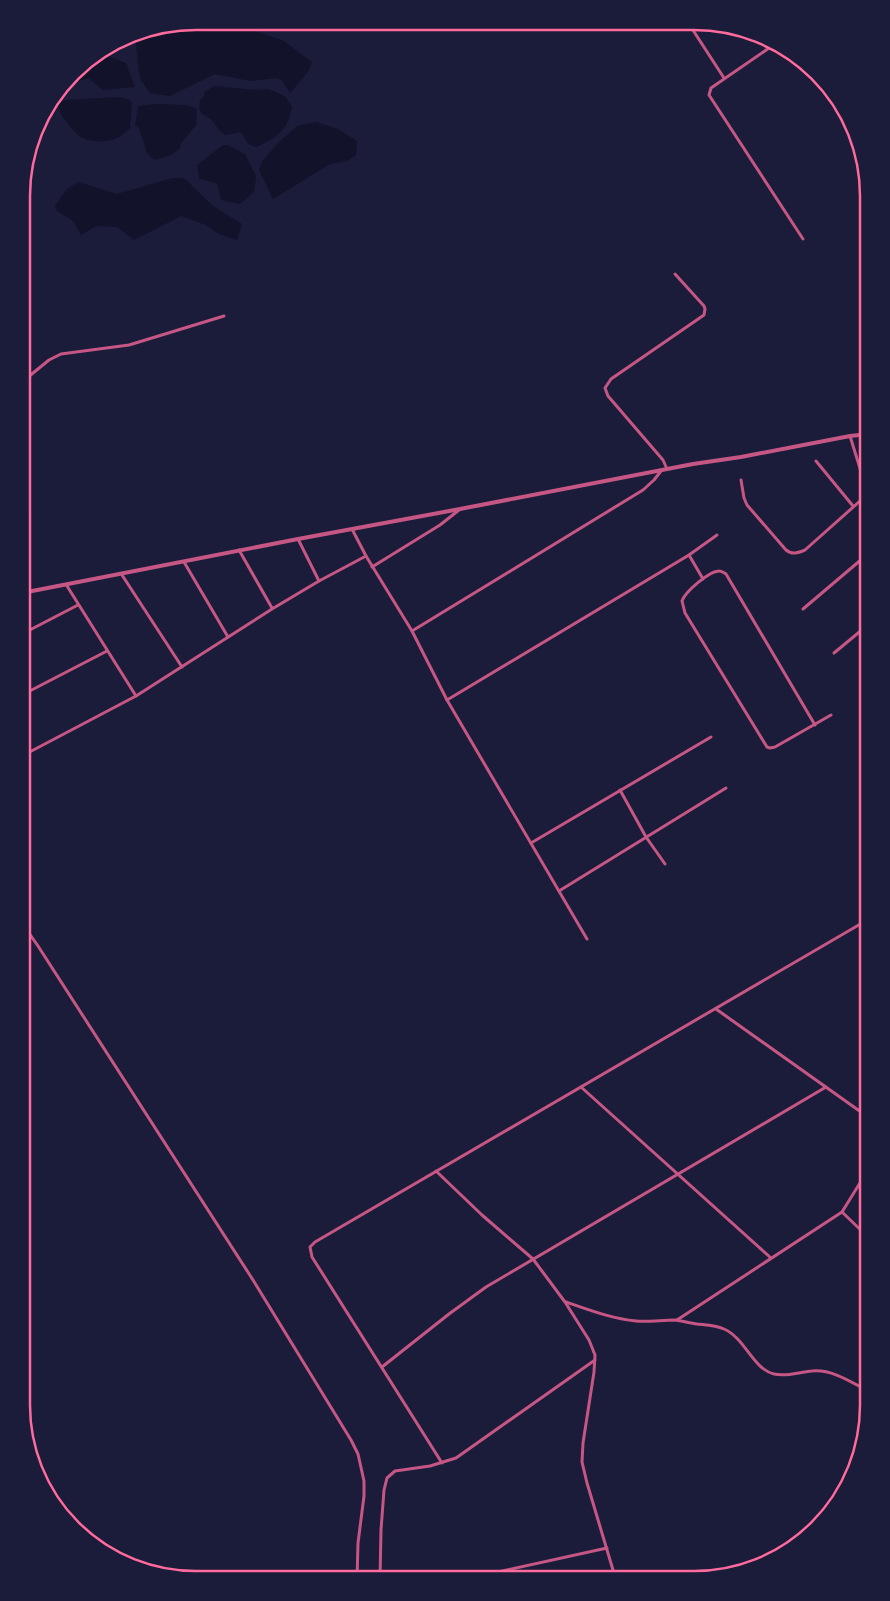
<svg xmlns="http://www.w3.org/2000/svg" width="890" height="1601" viewBox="0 0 890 1601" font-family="Raleway,sans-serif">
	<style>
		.water { fill: #12122b }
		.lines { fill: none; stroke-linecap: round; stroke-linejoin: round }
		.minor { stroke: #c65784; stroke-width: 3 }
		.tertiary { stroke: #c65784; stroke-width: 4 }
		.rim { fill: none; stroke: #ff6b9d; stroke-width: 2.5 }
	</style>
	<rect width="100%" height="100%" fill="#1b1b3a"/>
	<g class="water">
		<polygon points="196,21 236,21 250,29 284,41 312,62 308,72 290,93 282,80 276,78 250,81 215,74 170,96 150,93 141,80 139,73 135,33"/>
		<polygon points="130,34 130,45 122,47 114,44"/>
		<polygon points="100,53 126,63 135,87 103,90 88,78 64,86 81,65"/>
		<path d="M215,86L257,90L268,89L285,96L292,107C287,131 278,137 256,147L248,144L241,132L225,135L220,131L211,119L202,114L199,108L200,100L204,96V92Z"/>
		<path d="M121,97L130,100L132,104L130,128C126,132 122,136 117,138C108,142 92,143 83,138C76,135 71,127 66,121C62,117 58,110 59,104L65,100Z"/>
		<polygon points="157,104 186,105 197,109 196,125 182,142 179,149 171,155 154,160 147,153 139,128 135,126 138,106"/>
		<polygon points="316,122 338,129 357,141 356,155 347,161 330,164 273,199 259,170 262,161 281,140 297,126"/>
		<polygon points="223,145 228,145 245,154 256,176 254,192 240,204 221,200 217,183 199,179 197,165"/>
		<polygon points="173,178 184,178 213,206 242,224 237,240 219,234 206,225 181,216 134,240 117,227 96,226 81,235 73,221 57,211 55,206 67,189 78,182 117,194"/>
	</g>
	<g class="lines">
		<g class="minor">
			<polyline points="689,24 724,78"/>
			<polyline points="772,46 711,88 709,95 803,239"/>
			<polyline points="22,382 49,360 61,354 129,345 224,316"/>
			<polyline points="850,436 863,478 869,484"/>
			<polyline points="816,461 853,506"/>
			<polyline points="667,469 663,460 608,396 605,388 611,379 704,315 705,309 704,306 675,274"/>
			<path d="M741,480L744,498L747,505L786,550C792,555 798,553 805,550L869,493"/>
			<polyline points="352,529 366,556 412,631 447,700 587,939"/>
			<polyline points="298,539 319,581"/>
			<polyline points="239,550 272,608"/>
			<polyline points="689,555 703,579"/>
			<polyline points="184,562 228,637"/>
			<polyline points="372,567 440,525 459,510"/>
			<polyline points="122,575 182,667"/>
			<polyline points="67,586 136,696"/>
			<polyline points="803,609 869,553"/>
			<polyline points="412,631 643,490 654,480 661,471"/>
			<polyline points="22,634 78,605"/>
			<polyline points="834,653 869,624"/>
			<polyline points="22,695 107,651"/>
			<polyline points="447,700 689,555 717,535"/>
			<path d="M815,725L726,574C723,572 722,571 719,571C709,571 685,592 682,601L685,613L767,747L770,748L775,747L831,715"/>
			<polyline points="22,756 136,696 272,609 319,581 366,556"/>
			<polyline points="620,790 646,837 665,864"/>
			<polyline points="531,843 711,737"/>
			<polyline points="559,891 726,788"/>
			<polyline points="22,923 38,946 253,1280 351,1440 358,1454 364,1481 364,1496 358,1543 357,1579"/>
			<polyline points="716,1009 868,1117"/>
			<polyline points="581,1087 771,1258"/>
			<polyline points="436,1171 482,1215 533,1259 565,1302 589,1340 595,1355 594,1372 583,1443 582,1462 587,1483 616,1580"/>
			<polyline points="842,1212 868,1237"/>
			<path d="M566,1302C589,1310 613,1319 636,1321C649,1322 662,1320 675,1320C682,1321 690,1323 697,1324C706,1325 715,1325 724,1329C745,1338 753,1369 774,1374C786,1377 799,1372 812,1371C832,1369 851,1382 868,1391"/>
			<polyline points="677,1320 842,1212 868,1170"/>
			<polyline points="382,1367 449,1314 486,1287 826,1087"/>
			<polyline points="442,1463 312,1257 310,1247 315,1242 869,919"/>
			<polyline points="380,1579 381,1530 384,1490 387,1478 395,1471 430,1466 456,1458 595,1360"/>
			<polyline points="466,1579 607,1548"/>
		</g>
		<polyline class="tertiary" points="22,593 298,539 460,509 693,464 741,457 850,436 869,434"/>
	</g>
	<path d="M0 0H890V1601H0ZM196 30H694A166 166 0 0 1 860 196V1405A166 166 0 0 1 694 1571H196A166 166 0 0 1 30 1405V196A166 166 0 0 1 196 30Z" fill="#1b1b3a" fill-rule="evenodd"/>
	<path class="rim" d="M196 30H694A166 166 0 0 1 860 196V1405A166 166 0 0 1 694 1571H196A166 166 0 0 1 30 1405V196A166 166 0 0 1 196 30Z"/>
</svg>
